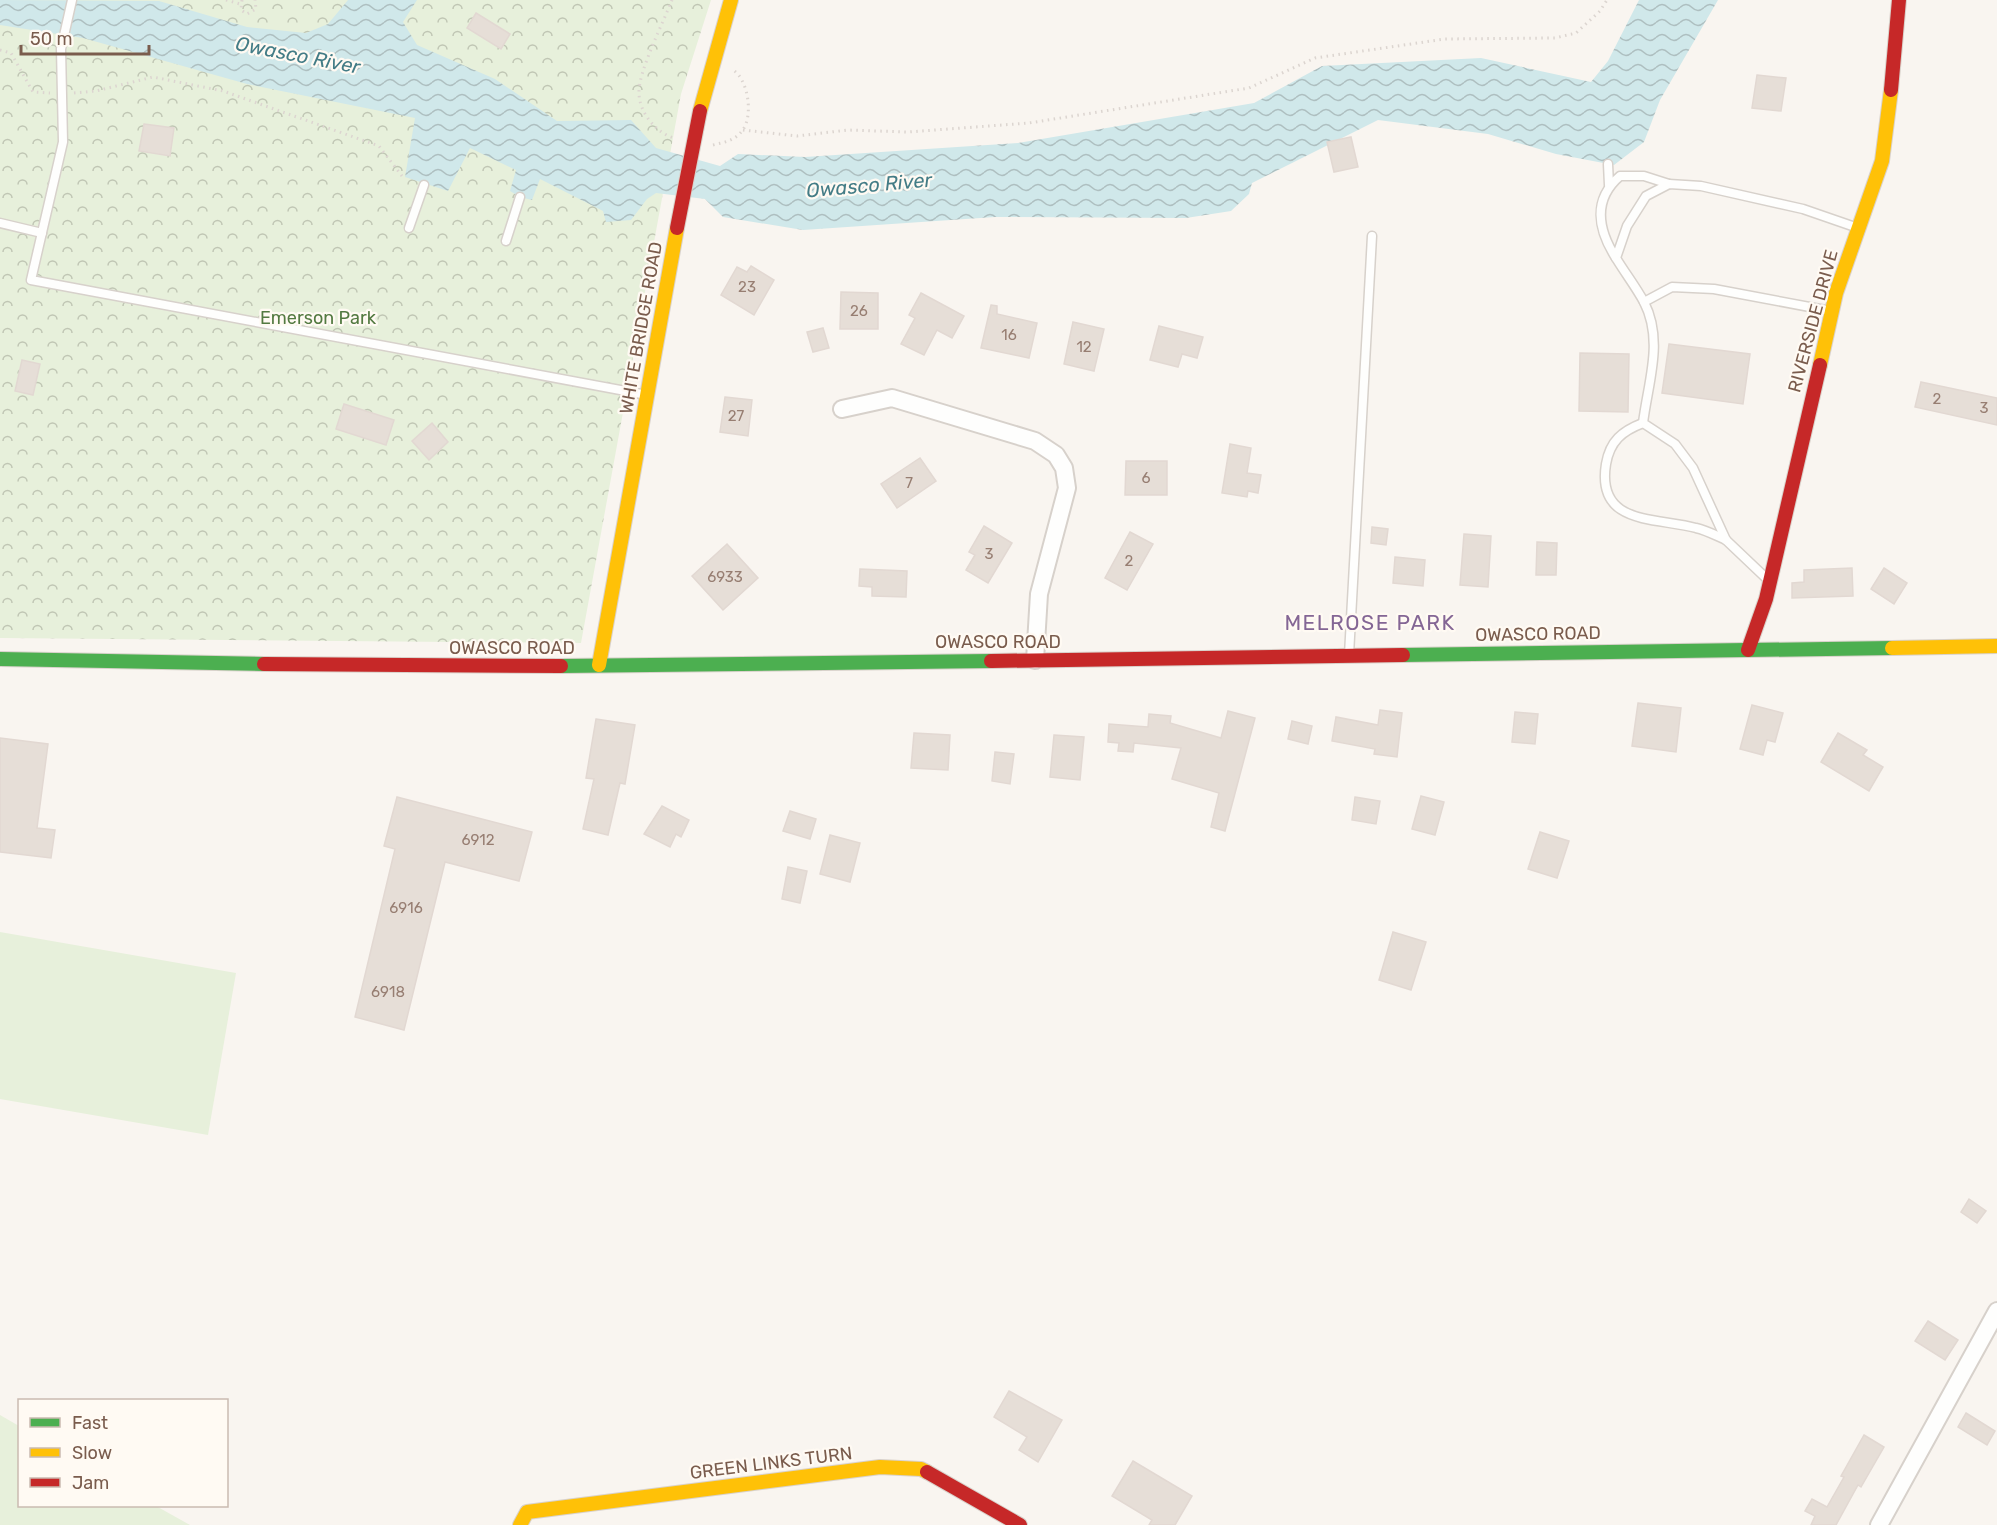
<svg xmlns="http://www.w3.org/2000/svg" width="1997" height="1525" viewBox="0 0 1997 1525" font-family="Rubik,sans-serif">
	<style>
		.grass { fill: #e7f0db }
		.forest { fill: url(#forest-crowns) }
		.water { fill: url(#water-waves) }
		.building { fill: #e6ded7; stroke: #e2d8d2; stroke-width: 1.5 }
		.lines { fill: none; stroke-linecap: round; stroke-linejoin: round }
		.lane-casing { stroke: #d7d1cb; stroke-width: 11 }
		.street-casing { stroke: #d7d1cb; stroke-width: 20 }
		.fast-casing { stroke: #d9d2cb; stroke-width: 16 }
		.slow-casing { stroke: #d9d2cb; stroke-width: 16 }
		.jam-casing { stroke: #d9d2cb; stroke-width: 16 }
		.path { stroke: #dcd5d0; stroke-width: 3; stroke-dasharray: 1.5 4.5; stroke-linecap: butt }
		.lane { stroke: #fefefd; stroke-width: 8 }
		.street { stroke: #fefefd; stroke-width: 16 }
		.fast { stroke: #4caf50; stroke-width: 14 }
		.slow { stroke: #ffc107; stroke-width: 14 }
		.jam { stroke: #c62828; stroke-width: 14 }
		.jam-bridge-casing { stroke: #d9d2cb; stroke-width: 16; stroke-linecap: butt }
		.jam-bridge { stroke: #c62828; stroke-width: 14 }
		.labels { text-anchor: middle; dominant-baseline: central; stroke-width: 4.5; stroke-linejoin: round; paint-order: stroke }
		.number-label { font-size: 15px; fill: #977e72 }
		.park-label { font-size: 18px; fill: #537a41; stroke: #fffaf3 }
		.street-label { font-size: 18px; fill: #7a5c4d; stroke: #fffaf3 }
		.water-label { font-size: 20px; font-style: italic; fill: #437c86; stroke: #fffaf3 }
		.quarter-label { font-size: 21px; letter-spacing: 1.5px; fill: #846695; stroke: #fffaf3 }
	</style>
	<defs>
		<pattern id="forest-crowns" width="20" height="18" patternUnits="userSpaceOnUse" patternTransform="scale(1.5)"><rect width="20" height="18" fill="#e7f0db"/><path d="M2 6a3 3 0 1 1 6 0M12 15a3 3 0 1 1 6 0" fill="none" stroke="#c0c6b4"/></pattern>
		<pattern id="water-waves" width="16" height="10" patternUnits="userSpaceOnUse" patternTransform="scale(1.5)"><rect width="16" height="10" fill="#d0e8ea"/><path d="M0 5q4-4 8 0t8 0" fill="none" stroke="#aebfc0"/></pattern>
	</defs>
	<rect width="100%" height="100%" fill="#f9f5f0"/>
	<g class="grass">
		<polygon points="0,932 236,973 208,1135 0,1099"/>
		<polygon points="0,1415 19,1426 20,1506 156,1506 190,1525 0,1525"/>
	</g>
	<polygon class="forest" points="0,0 711,0 681,94 581,643 0,638"/>
	<polygon class="water" points="0,0 159,1 247,27 306,33 328,24 348,0 417,0 403,22 417,45 495,79 557,121 631,120 656,148 720,166 738,154 805,157 1018,143 1254,103 1322,66 1481,58 1591,82 1608,61 1639,0 1718,0 1660,100 1644,142 1614,165 1556,154 1488,134 1378,120 1252,183 1249,194 1231,211 1186,218 995,217 803,230 723,217 705,199 656,193 647,199 631,220 606,222 603,211 540,179 532,200 520,197 510,191 516,170 470,148 448,191 405,177 415,118 247,84 83,38 0,25"/>
	<g class="building">
		<polygon points="476,13 510,34 501,49 467,28"/>
		<polygon points="1757,75 1786,78 1781,111 1752,108"/>
		<polygon points="144,124 174,128 170,156 139,151"/>
		<polygon points="1351,137 1358,167 1334,172 1327,142"/>
		<polygon points="751,266 774,280 754,315 721,295 737,267 747,272"/>
		<polygon points="841,292 878,293 878,329 840,329"/>
		<polygon points="921,293 964,316 952,338 937,330 924,355 901,344 915,318 909,315"/>
		<polygon points="991,305 997,306 997,314 1037,323 1029,358 981,348"/>
		<polygon points="1073,322 1104,329 1094,371 1064,364"/>
		<polygon points="1159,326 1203,337 1197,358 1182,354 1178,367 1150,360"/>
		<polygon points="823,328 829,348 813,352 807,332"/>
		<polygon points="1669,344 1750,354 1743,404 1662,393"/>
		<polygon points="1580,353 1629,354 1628,412 1579,411"/>
		<polygon points="22,360 40,364 33,395 15,391"/>
		<polygon points="1921,382 1997,398 1997,425 1915,407"/>
		<polygon points="725,397 752,400 748,436 720,432"/>
		<polygon points="344,404 394,420 386,445 336,429"/>
		<polygon points="432,423 448,442 429,460 412,441"/>
		<polygon points="1230,444 1251,448 1247,473 1261,475 1258,493 1248,491 1247,497 1222,493"/>
		<polygon points="920,458 936,481 897,508 881,484"/>
		<polygon points="1126,461 1167,461 1167,495 1125,495"/>
		<polygon points="984,526 1012,543 988,583 966,570 975,555 969,552"/>
		<polygon points="1372,527 1388,529 1386,545 1371,543"/>
		<polygon points="1130,532 1153,544 1127,590 1105,578"/>
		<polygon points="1464,534 1491,536 1488,587 1460,585"/>
		<polygon points="1537,542 1557,543 1556,575 1536,575"/>
		<polygon points="727,544 758,578 723,610 692,576"/>
		<polygon points="1395,557 1425,560 1423,586 1393,583"/>
		<polygon points="1852,568 1853,596 1792,598 1792,583 1804,582 1804,570"/>
		<polygon points="1884,568 1907,583 1894,604 1871,589"/>
		<polygon points="860,569 907,571 906,597 872,596 872,587 859,586"/>
		<polygon points="1638,703 1681,708 1676,752 1632,746"/>
		<polygon points="1752,705 1783,713 1775,742 1767,740 1763,755 1740,749"/>
		<polygon points="1380,710 1402,713 1397,757 1374,754 1375,749 1332,741 1336,717 1378,725"/>
		<polygon points="1228,711 1255,718 1225,831 1211,827 1219,793 1172,779 1181,748 1134,743 1133,752 1118,751 1119,743 1108,742 1109,724 1148,727 1149,714 1171,716 1170,723 1221,738"/>
		<polygon points="1515,712 1538,714 1535,744 1512,742"/>
		<polygon points="596,719 635,725 625,784 620,783 608,835 583,829 594,779 586,778"/>
		<polygon points="1292,721 1312,726 1308,744 1288,739"/>
		<polygon points="914,733 950,735 948,770 911,768"/>
		<polygon points="1838,733 1867,750 1863,755 1883,767 1869,791 1821,762"/>
		<polygon points="1054,735 1084,737 1080,780 1050,777"/>
		<polygon points="0,738 48,744 37,828 55,830 51,858 0,852"/>
		<polygon points="995,752 1014,754 1010,784 992,781"/>
		<polygon points="1421,796 1444,802 1435,835 1412,829"/>
		<polygon points="397,797 532,832 519,881 445,862 404,1030 355,1017 395,849 384,846"/>
		<polygon points="1355,797 1380,801 1376,824 1352,820"/>
		<polygon points="662,806 689,820 681,837 676,834 670,847 644,834"/>
		<polygon points="790,811 816,819 810,839 783,831"/>
		<polygon points="1540,832 1569,841 1557,878 1528,869"/>
		<polygon points="830,835 860,843 850,882 820,874"/>
		<polygon points="788,867 807,871 800,903 782,899"/>
		<polygon points="1393,932 1426,942 1411,990 1379,980"/>
		<polygon points="1969,1199 1986,1211 1977,1223 1961,1212"/>
		<polygon points="1928,1321 1958,1340 1945,1360 1915,1341"/>
		<polygon points="1009,1391 1062,1420 1038,1462 1019,1450 1027,1437 994,1417"/>
		<polygon points="1966,1413 1995,1431 1987,1445 1958,1427"/>
		<polygon points="1864,1435 1884,1447 1861,1487 1858,1485 1836,1525 1811,1525 1815,1516 1805,1511 1812,1499 1827,1507 1844,1477 1841,1476"/>
		<polygon points="1133,1461 1192,1496 1175,1525 1149,1525 1152,1520 1112,1496"/>
	</g>
	<g class="lines">
		<defs>
			<g id="lane">
				<polyline points="72,0 61,49 63,142 31,280 647,395"/>
				<polyline points="1608,164 1609,185"/>
				<polyline points="0,223 42,233"/>
				<polyline points="409,228 424,185"/>
				<polyline points="506,241 520,197"/>
				<path d="M1616,258C1598,230 1592,200 1620,176H1644L1669,184"/>
				<polyline points="1644,302 1672,287 1714,289 1831,311"/>
				<path d="M1643,423C1622,431 1610,441 1606,464C1596,526 1656,517 1696,528C1706,530 1717,536 1726,540"/>
				<path d="M1766,578L1726,540L1693,468L1675,444L1643,423C1648,382 1664,341 1644,302C1636,287 1625,273 1616,258L1627,226L1646,196L1669,184L1701,186L1803,209L1858,228"/>
				<polyline points="1349,655 1372,236"/>
			</g>
			<g id="street">
				<polyline points="842,409 892,398 1035,441 1056,455 1064,468 1067,488 1039,594 1035,660"/>
				<polyline points="1879,1525 1997,1311"/>
			</g>
			<g id="fast">
				<polyline points="1403,655 1892,648"/>
				<polyline points="0,659 264,664"/>
				<polyline points="561,666 991,661"/>
			</g>
			<g id="slow">
				<polyline points="700,111 731,0"/>
				<polyline points="1820,365 1836,293 1882,161 1891,90"/>
				<polyline points="1892,648 1997,646"/>
				<polyline points="599,665 677,228"/>
				<polyline points="520,1525 527,1512 880,1467 921,1469 927,1472"/>
			</g>
			<g id="jam">
				<polyline points="1891,90 1899,0"/>
				<polyline points="1748,650 1766,599 1820,365"/>
				<polyline points="991,661 1403,655"/>
				<polyline points="264,664 561,666"/>
				<polyline points="927,1472 1020,1525"/>
			</g>
		</defs>
		<use href="#lane" class="lane-casing"/>
		<use href="#street" class="street-casing"/>
		<use href="#fast" class="fast-casing"/>
		<use href="#slow" class="slow-casing"/>
		<use href="#jam" class="jam-casing"/>
		<g class="path">
			<polyline points="226,0 240,4"/>
			<polyline points="242,0 241,10 247,14 256,9 255,0"/>
			<path d="M672,0C664,21 638,72 639,93C639,112 656,133 674,138"/>
			<polyline points="0,50 11,53 33,92 50,93"/>
			<polyline points="74,93 96,91 153,77 223,91 379,146 402,176"/>
			<polyline points="743,130 797,136 848,130 908,132 1029,123 1249,88 1315,58 1445,39 1555,38 1576,33 1600,11 1607,0"/>
			<path d="M713,145C725,142 734,141 742,131C754,116 748,79 733,70"/>
		</g>
		<use href="#lane" class="lane"/>
		<use href="#street" class="street"/>
		<use href="#fast" class="fast"/>
		<use href="#slow" class="slow"/>
		<use href="#jam" class="jam"/>
		<defs>
			<polyline id="jam-bridge" points="677,228 700,111"/>
		</defs>
		<use href="#jam-bridge" class="jam-bridge-casing"/>
		<use href="#jam-bridge" class="jam-bridge"/>
	</g>
	<g class="labels">
		<g class="number-label">
			<text x="747" y="287">23</text>
			<text x="859" y="311">26</text>
			<text x="1009" y="335">16</text>
			<text x="1084" y="347">12</text>
			<text x="1937" y="399">2</text>
			<text x="1984" y="408">3</text>
			<text x="736" y="416">27</text>
			<text x="1146" y="478">6</text>
			<text x="909" y="483">7</text>
			<text x="989" y="554">3</text>
			<text x="1129" y="561">2</text>
			<text x="725" y="577">6933</text>
			<text x="478" y="840">6912</text>
			<text x="406" y="908">6916</text>
			<text x="388" y="992">6918</text>
		</g>
		<g class="park-label">
			<text x="318" y="318">Emerson Park</text>
		</g>
		<g class="street-label">
			<text transform="translate(1813 321) rotate(-75)">RIVERSIDE DRIVE</text>
			<text transform="translate(641 328) rotate(-80)">WHITE BRIDGE ROAD</text>
			<text transform="translate(1538 634) rotate(-1)">OWASCO ROAD</text>
			<text x="998" y="642">OWASCO ROAD</text>
			<text x="512" y="648">OWASCO ROAD</text>
			<text transform="translate(771 1463) rotate(-7)">GREEN LINKS TURN</text>
		</g>
		<g class="water-label">
			<text transform="translate(298 55) rotate(11)">Owasco River</text>
			<text transform="translate(869 185) rotate(-5)">Owasco River</text>
		</g>
		<g class="quarter-label">
			<text x="1370" y="622">MELROSE PARK</text>
		</g>
	</g>
	<rect x="18" y="1399" width="210" height="108" fill="#fffaf3" stroke="#cabbb1" stroke-width="1.5"/>
	<rect x="30" y="1418" width="30" height="9" fill="#4caf50" stroke="#cabbb1" stroke-width="1.5"/>
	<text x="72" y="1429" font-size="18" fill="#7a5c4d">Fast</text>
	<rect x="30" y="1448" width="30" height="9" fill="#ffc107" stroke="#cabbb1" stroke-width="1.5"/>
	<text x="72" y="1459" font-size="18" fill="#7a5c4d">Slow</text>
	<rect x="30" y="1478" width="30" height="9" fill="#c62828" stroke="#cabbb1" stroke-width="1.5"/>
	<text x="72" y="1489" font-size="18" fill="#7a5c4d">Jam</text>
	<path d="M21 45v9h128v-9" fill="none" stroke="#7a5c4d" stroke-width="3"/>
	<text x="30" y="45" font-size="18" fill="#7a5c4d" stroke="#fffaf3" stroke-width="4.5" paint-order="stroke">50 m</text>
</svg>
